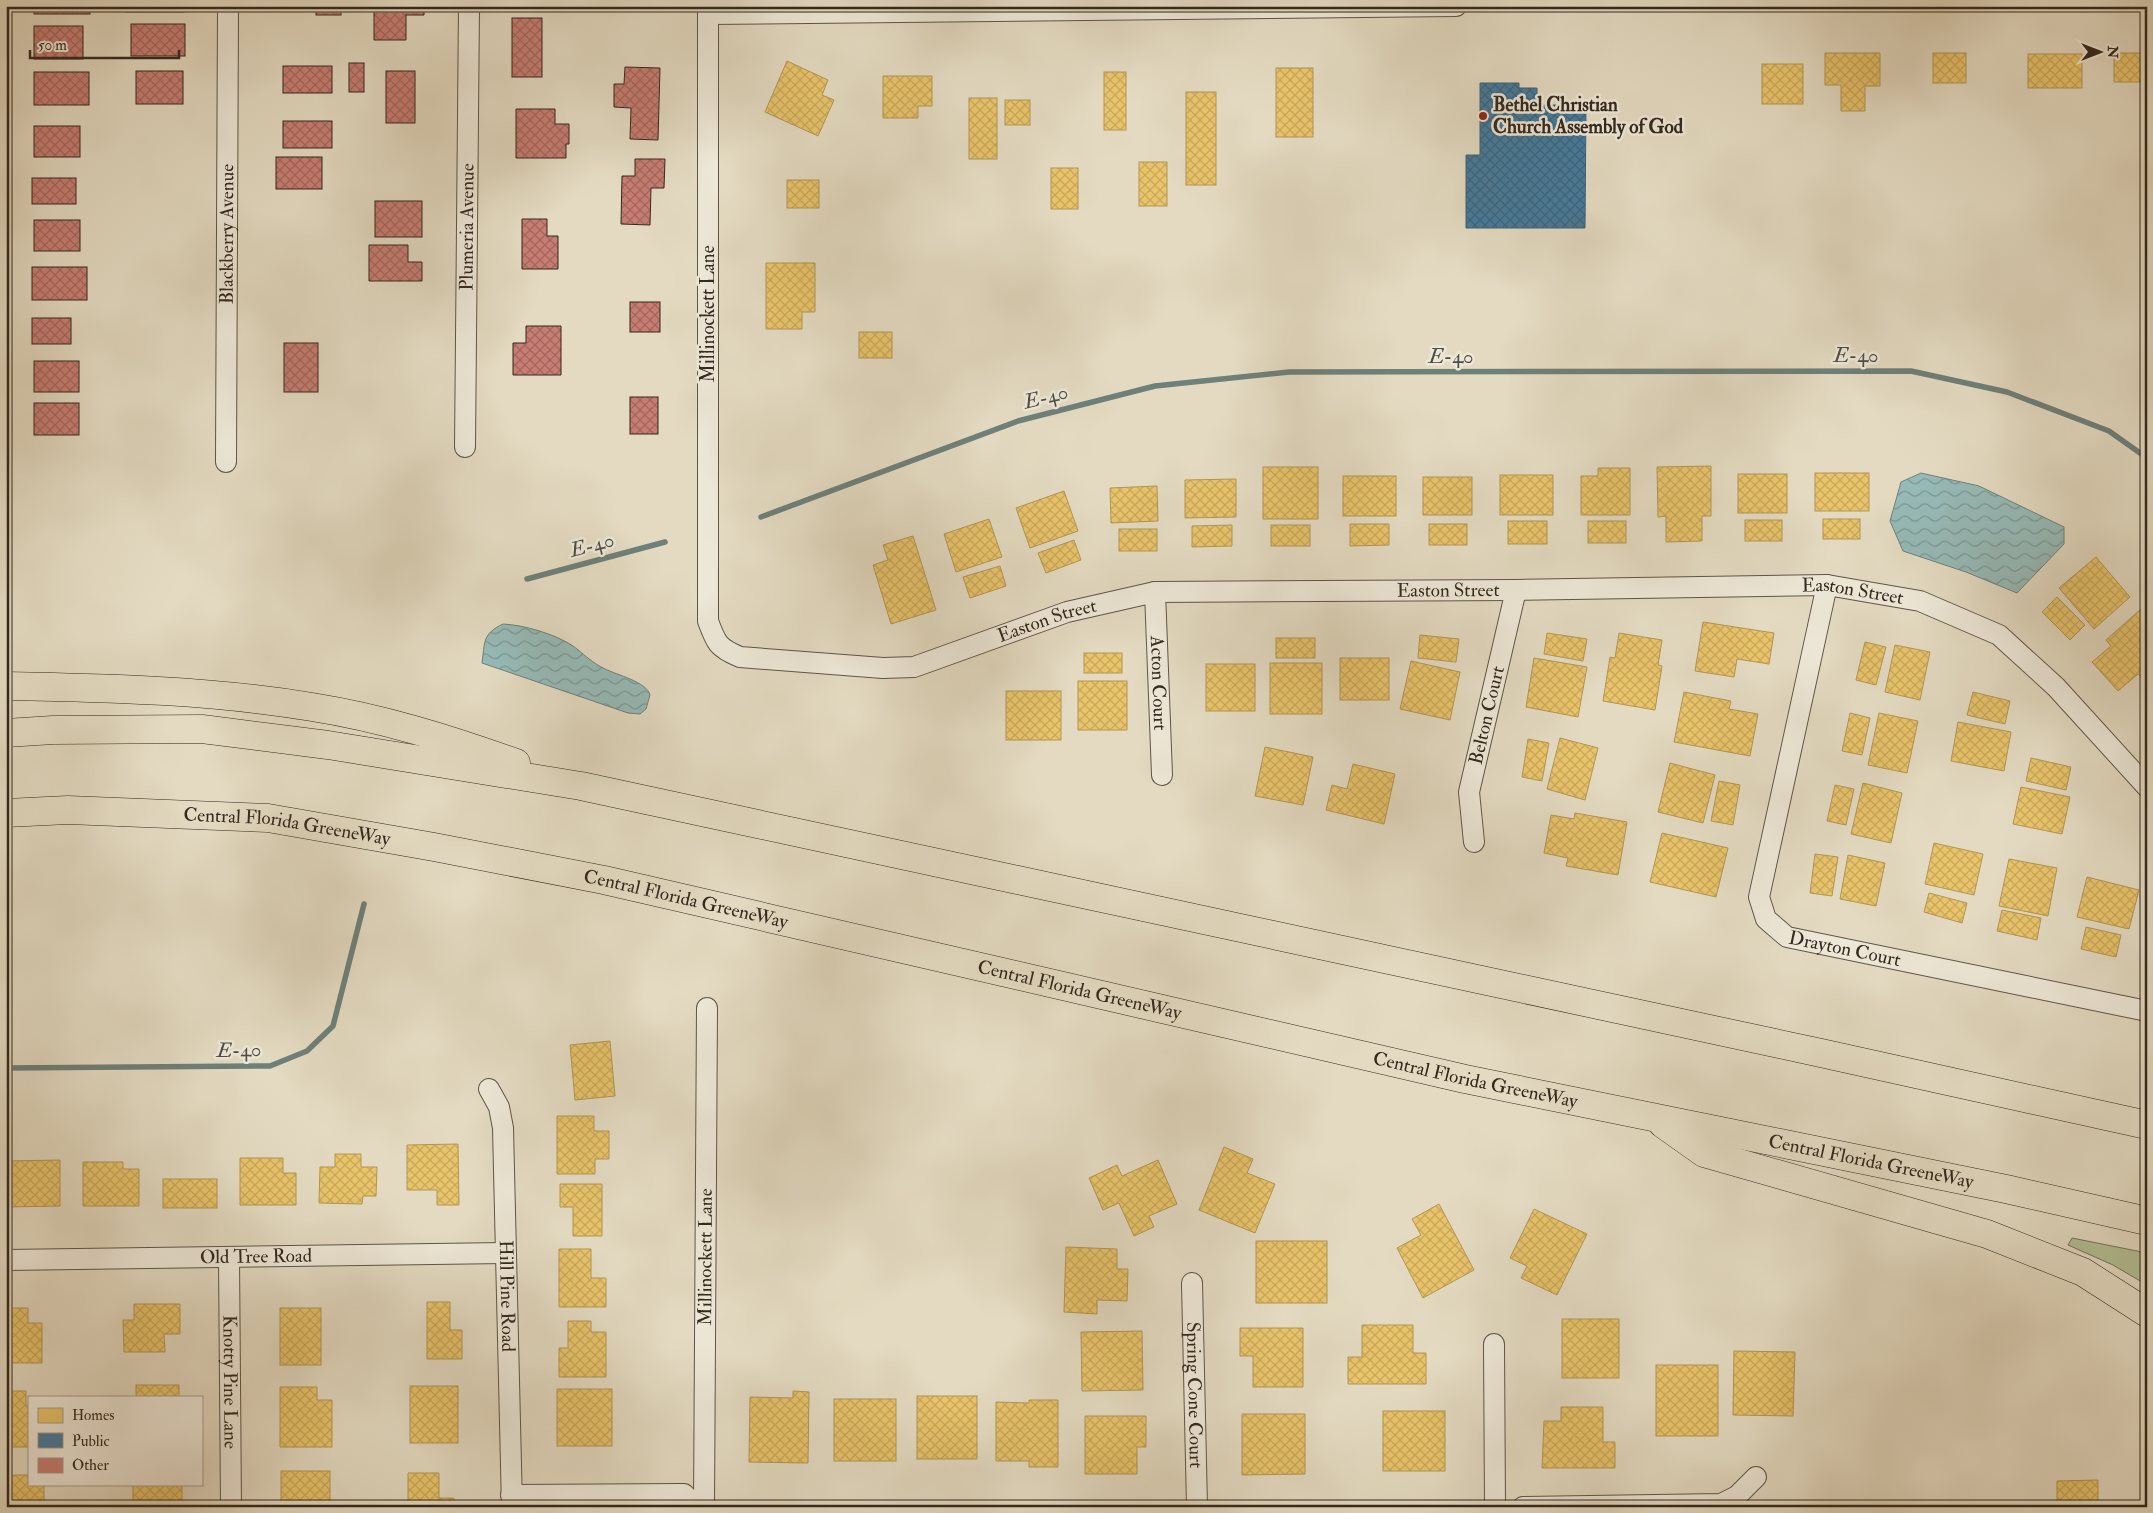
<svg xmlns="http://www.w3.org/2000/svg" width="2153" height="1513" viewBox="0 0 2153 1513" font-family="'IM FELL Double Pica',serif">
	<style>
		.grass { fill: #b2c094; stroke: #72745a }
		.water { fill: url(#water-waves); stroke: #6e807a }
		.homes { fill: url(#homes-cross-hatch); stroke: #b29654 }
		.public { fill: url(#public-cross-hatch); stroke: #406277 }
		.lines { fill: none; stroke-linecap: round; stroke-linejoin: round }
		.stream { stroke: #6e807a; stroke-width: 5.5 }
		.building { fill: url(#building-cross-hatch); stroke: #33291f }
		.minor-casing { stroke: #5f5548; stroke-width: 22 }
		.highway-casing { stroke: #33291f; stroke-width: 29 }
		.minor { stroke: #ede7d7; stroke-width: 20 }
		.highway { stroke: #e3dac1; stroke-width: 28 }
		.poi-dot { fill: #8f2418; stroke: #ede7d7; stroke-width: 2 }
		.labels { text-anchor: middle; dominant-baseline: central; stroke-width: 5; stroke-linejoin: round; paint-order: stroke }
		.poi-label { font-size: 19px; font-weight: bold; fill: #33291f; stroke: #ede7d7; text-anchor: start }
		.street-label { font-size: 19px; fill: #33291f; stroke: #ede7d7 }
		.water-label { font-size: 20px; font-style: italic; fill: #4c4d45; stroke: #ede7d7 }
	</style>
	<defs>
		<pattern id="water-waves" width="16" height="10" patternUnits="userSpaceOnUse" patternTransform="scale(1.25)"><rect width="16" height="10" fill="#96bab7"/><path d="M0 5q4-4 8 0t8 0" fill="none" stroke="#7b9794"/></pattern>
		<pattern id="homes-cross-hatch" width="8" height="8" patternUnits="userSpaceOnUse" patternTransform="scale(1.25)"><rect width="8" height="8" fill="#e9c46a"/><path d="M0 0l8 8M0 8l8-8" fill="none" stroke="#c8a85b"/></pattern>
		<pattern id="public-cross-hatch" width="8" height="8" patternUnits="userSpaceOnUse" patternTransform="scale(1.25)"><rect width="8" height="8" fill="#457b9d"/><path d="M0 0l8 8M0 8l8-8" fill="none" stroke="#3a657f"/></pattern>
		<pattern id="building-cross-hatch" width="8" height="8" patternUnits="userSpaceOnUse" patternTransform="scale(1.25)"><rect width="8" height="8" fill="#c87d73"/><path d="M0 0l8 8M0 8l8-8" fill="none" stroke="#a3665e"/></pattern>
	</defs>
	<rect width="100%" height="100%" fill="#e3dac1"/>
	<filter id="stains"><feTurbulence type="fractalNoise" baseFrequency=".004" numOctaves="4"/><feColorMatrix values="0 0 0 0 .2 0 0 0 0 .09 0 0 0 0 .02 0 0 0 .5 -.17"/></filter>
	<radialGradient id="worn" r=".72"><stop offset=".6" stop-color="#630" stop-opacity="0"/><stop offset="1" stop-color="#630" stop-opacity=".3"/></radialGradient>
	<polygon class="grass" points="2072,1238 2147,1253 2147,1285 2113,1265 2068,1245"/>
	<g class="water">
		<polygon points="1921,473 1979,486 2064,527 2064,544 2017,593 1966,572 1903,551 1890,521 1901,482"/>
		<path d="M503,624C524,625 555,634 573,646C584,654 592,663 605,669C617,675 647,682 650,695L646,709L640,714L628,713L482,663C485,642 482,634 503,624Z"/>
	</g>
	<g class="homes">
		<polygon points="1825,53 1880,53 1880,86 1865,86 1865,111 1841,111 1841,85 1825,85"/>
		<rect x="1933" y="53" width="33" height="30"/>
		<rect x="2114" y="53" width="33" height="29"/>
		<rect x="2028" y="54" width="54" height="34"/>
		<polygon points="787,61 828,80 822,95 834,100 818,136 765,112"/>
		<rect x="1762" y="64" width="41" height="40"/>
		<rect x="1276" y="68" width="37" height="69"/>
		<rect x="1104" y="72" width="22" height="58"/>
		<polygon points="883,76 932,76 932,106 918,106 918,118 883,118"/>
		<rect x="1186" y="92" width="30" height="93"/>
		<rect x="969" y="98" width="28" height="61"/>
		<rect x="1005" y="100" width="25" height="25"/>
		<rect x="1139" y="162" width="28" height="44"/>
		<rect x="1051" y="168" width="27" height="41"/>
		<rect x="787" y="180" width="32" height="28"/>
		<polygon points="766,263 815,263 815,312 802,312 802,329 766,329"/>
		<rect x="859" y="332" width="33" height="26"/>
		<polygon points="1711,466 1711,516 1702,516 1702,541 1666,542 1666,516 1658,517 1657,467"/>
		<rect x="1263" y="467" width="55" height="52"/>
		<polygon points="1598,468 1630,468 1630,515 1581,515 1581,476 1598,476"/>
		<rect x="1815" y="473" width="54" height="38"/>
		<rect x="1738" y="474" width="49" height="39"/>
		<rect x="1500" y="475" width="53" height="40"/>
		<rect x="1343" y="476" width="53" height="40"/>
		<rect x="1423" y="477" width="49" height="38"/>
		<polygon points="1236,479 1236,517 1185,518 1185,480"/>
		<polygon points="1157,486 1158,521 1111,523 1110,488"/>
		<polygon points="1064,491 1078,531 1030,548 1016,508"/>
		<polygon points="989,519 1002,557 956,572 944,534"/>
		<rect x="1823" y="519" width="37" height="20"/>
		<rect x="1745" y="520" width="37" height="21"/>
		<rect x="1508" y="521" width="39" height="23"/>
		<rect x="1588" y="521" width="38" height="22"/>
		<polygon points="1350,524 1389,524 1389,545 1350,546"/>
		<rect x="1429" y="524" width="38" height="21"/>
		<polygon points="1232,525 1232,546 1192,547 1192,526"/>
		<rect x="1271" y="525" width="39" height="21"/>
		<rect x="1119" y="529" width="38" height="22"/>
		<polygon points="913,536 936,610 891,624 873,565 888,560 883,545"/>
		<polygon points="1074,540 1081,560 1046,573 1038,553"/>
		<polygon points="2096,557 2130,597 2094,629 2059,588"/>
		<polygon points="1000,566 1006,586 970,598 963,577"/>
		<polygon points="2057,597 2085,625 2070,640 2042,612"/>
		<polygon points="2141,609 2147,615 2147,676 2143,679 2138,674 2118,691 2092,662 2111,646 2106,640"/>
		<polygon points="1703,622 1774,633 1769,664 1737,659 1734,677 1695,671"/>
		<polygon points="1547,633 1587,639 1583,661 1544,654"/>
		<polygon points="1619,633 1662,640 1658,665 1662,666 1655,710 1603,701 1610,657 1615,658"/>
		<polygon points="1420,635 1459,639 1456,662 1418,658"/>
		<rect x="1276" y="638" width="39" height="20"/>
		<polygon points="1865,642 1886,647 1876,685 1856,680"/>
		<polygon points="1895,645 1930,652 1920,700 1885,692"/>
		<rect x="1084" y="653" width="38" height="20"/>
		<rect x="1340" y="658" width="49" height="42"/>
		<polygon points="1534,658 1587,667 1578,717 1526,707"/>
		<polygon points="1411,661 1460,672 1450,720 1400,709"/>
		<rect x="1270" y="663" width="52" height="51"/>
		<rect x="1206" y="664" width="49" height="47"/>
		<rect x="1078" y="681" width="49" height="49"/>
		<rect x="1006" y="691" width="55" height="49"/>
		<polygon points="1684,692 1731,701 1729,709 1758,714 1750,756 1674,742"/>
		<polygon points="1973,692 2010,701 2005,724 1967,715"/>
		<polygon points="1850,713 1870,718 1862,755 1842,751"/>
		<polygon points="1879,713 1918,721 1907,773 1868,765"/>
		<polygon points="1958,722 2011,732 2004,771 1951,761"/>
		<polygon points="1560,738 1598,748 1585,800 1547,789"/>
		<polygon points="1528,739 1549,743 1542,781 1522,777"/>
		<polygon points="1265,747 1313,757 1303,805 1255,796"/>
		<polygon points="2031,758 2071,767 2066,790 2026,781"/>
		<polygon points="1670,763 1715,775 1703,823 1658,812"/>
		<polygon points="1353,764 1395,774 1384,824 1326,810 1332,785 1347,789"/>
		<polygon points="1719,781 1740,785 1733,825 1711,821"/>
		<polygon points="1863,783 1902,793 1891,843 1851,834"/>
		<polygon points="1835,785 1854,789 1846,825 1827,821"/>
		<polygon points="2021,787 2070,797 2062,834 2013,824"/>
		<polygon points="1575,813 1627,822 1618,875 1566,866 1568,858 1544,853 1551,815 1574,819"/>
		<polygon points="1662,833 1728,848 1716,897 1650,882"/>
		<polygon points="1934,843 1983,854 1974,895 1925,884"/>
		<polygon points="1815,854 1838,857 1832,896 1810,893"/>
		<polygon points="1848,855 1885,863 1876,906 1840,899"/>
		<polygon points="2009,859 2057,868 2048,916 1999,906"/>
		<polygon points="2087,877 2139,890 2129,929 2077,917"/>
		<polygon points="1929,893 1967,903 1962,923 1924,912"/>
		<polygon points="2002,910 2041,918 2037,940 1997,931"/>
		<polygon points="2086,927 2121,935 2116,957 2081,949"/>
		<polygon points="610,1041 615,1096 575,1100 570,1045"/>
		<polygon points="557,1116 594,1116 594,1131 609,1131 609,1159 595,1159 595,1174 557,1174"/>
		<polygon points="458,1144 459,1205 437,1205 437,1190 407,1190 407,1145"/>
		<polygon points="1224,1147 1253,1159 1247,1173 1275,1184 1255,1233 1199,1210"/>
		<polygon points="335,1154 361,1154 361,1167 377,1167 376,1196 363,1196 362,1204 319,1203 320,1167 335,1167"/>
		<polygon points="240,1158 283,1158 283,1173 296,1173 296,1205 240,1205"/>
		<polygon points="60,1160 60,1206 6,1207 6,1161"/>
		<polygon points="1158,1160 1177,1204 1149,1216 1154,1227 1134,1236 1119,1203 1103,1210 1089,1178 1117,1165 1122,1176"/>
		<polygon points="83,1162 123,1162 123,1169 139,1169 139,1206 83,1206"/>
		<rect x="163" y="1179" width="54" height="29"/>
		<polygon points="560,1184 602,1184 602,1236 573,1236 573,1207 560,1207"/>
		<polygon points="1439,1204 1474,1270 1423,1298 1397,1248 1421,1235 1412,1219"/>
		<polygon points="1534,1209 1587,1234 1557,1295 1521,1278 1527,1266 1510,1258"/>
		<rect x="1256" y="1241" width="71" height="62"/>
		<polygon points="1066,1247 1117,1249 1117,1269 1128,1269 1127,1301 1097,1300 1097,1314 1064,1312"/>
		<polygon points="559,1249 591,1249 591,1278 606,1278 606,1307 559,1307"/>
		<polygon points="427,1302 450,1302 450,1330 462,1330 462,1359 427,1359"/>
		<polygon points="134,1304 180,1304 180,1334 164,1334 165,1352 124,1352 123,1320 134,1320"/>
		<polygon points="6,1308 28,1308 28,1323 42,1323 42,1363 6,1363"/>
		<rect x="280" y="1308" width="41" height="57"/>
		<rect x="1562" y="1319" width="57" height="59"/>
		<polygon points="568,1321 591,1321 591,1332 606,1332 606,1377 559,1377 559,1348 568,1348"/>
		<polygon points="1362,1325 1413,1325 1413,1353 1426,1353 1426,1384 1348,1384 1348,1357 1362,1357"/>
		<polygon points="1240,1328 1303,1328 1303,1387 1253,1387 1253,1356 1240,1356"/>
		<polygon points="1142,1331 1143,1390 1082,1391 1081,1332"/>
		<polygon points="1734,1351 1795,1352 1793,1416 1733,1415"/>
		<rect x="1656" y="1365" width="62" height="71"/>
		<rect x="136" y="1385" width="43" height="12"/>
		<rect x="410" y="1386" width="48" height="57"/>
		<polygon points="280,1387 317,1387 317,1400 332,1400 332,1447 280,1447"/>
		<rect x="557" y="1389" width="55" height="57"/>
		<polygon points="6,1391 26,1391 26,1406 29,1406 29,1447 6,1447"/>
		<polygon points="793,1391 809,1392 808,1463 749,1462 750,1397 793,1398"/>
		<rect x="917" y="1396" width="60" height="63"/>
		<rect x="834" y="1399" width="62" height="62"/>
		<polygon points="1029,1400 1058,1400 1058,1467 1029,1467 1029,1461 996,1461 996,1402 1029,1403"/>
		<polygon points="1561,1407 1603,1407 1603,1442 1615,1442 1615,1468 1542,1468 1544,1421 1561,1421"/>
		<rect x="1383" y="1411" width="62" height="60"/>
		<polygon points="1242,1414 1305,1414 1305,1474 1242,1475"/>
		<polygon points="1085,1416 1146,1416 1146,1447 1137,1447 1137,1474 1085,1474"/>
		<rect x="281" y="1471" width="49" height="36"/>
		<polygon points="408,1473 439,1473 439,1498 454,1498 454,1507 394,1507 394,1502 408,1501"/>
		<polygon points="6,1475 29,1475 29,1484 44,1484 44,1502 34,1502 34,1507 6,1507"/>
		<polygon points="2098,1480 2098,1507 2057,1507 2057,1481"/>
		<rect x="133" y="1484" width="49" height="23"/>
	</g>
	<polygon class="public" points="1480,83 1519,83 1519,88 1537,88 1537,105 1586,105 1585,228 1466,228 1466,155 1480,155"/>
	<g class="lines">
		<g class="stream">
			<polyline points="761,517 1018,421 1155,386 1289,372 1911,371 2007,392 2109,431 2147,458"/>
			<polyline points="527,579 665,542"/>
			<polyline points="6,1068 270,1066 307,1051 333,1026 364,904"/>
		</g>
	</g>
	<g class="building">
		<rect x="34" y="6" width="56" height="8"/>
		<rect x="126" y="6" width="58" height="6"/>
		<rect x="316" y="6" width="25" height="9"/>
		<polygon points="374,6 424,6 424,15 406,15 406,40 374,40"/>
		<rect x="513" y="6" width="50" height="5"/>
		<rect x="512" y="18" width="30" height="59"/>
		<rect x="131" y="24" width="54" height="32"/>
		<rect x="34" y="26" width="49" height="33"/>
		<rect x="349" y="63" width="15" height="29"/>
		<rect x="283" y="66" width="49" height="27"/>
		<polygon points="625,67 660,68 658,140 630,139 631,108 614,107 614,84 624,84"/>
		<rect x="136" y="71" width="47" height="33"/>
		<rect x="386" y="71" width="29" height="52"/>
		<rect x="34" y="72" width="55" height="33"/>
		<polygon points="516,109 555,109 555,124 569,124 569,144 566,144 566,158 516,158"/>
		<rect x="283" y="121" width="49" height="27"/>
		<rect x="34" y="126" width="46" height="31"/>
		<rect x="276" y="157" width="46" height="32"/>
		<polygon points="635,159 665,159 664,188 651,188 650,225 621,224 622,176 635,176"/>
		<rect x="32" y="178" width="44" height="26"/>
		<rect x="375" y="201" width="47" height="36"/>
		<polygon points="522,219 547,219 547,236 558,236 558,269 522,269"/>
		<rect x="34" y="220" width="46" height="31"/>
		<polygon points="369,245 408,245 408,262 422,262 422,281 369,281"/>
		<rect x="32" y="267" width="55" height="33"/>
		<rect x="630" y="302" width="30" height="30"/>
		<rect x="32" y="318" width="39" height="26"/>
		<polygon points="526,326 561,326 561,375 513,375 513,343 526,343"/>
		<rect x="284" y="343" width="34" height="49"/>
		<rect x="34" y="361" width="45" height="31"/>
		<rect x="630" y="397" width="28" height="37"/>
		<rect x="34" y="403" width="45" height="32"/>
	</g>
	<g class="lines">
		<defs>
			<g id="minor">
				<path id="s1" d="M708,6V621C716,643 718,648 740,657L883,668L914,667L1067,612L1155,592L1516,590L1827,585L1920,601L1999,635L2056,687L2147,787"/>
				<polyline points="708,14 1456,6"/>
				<path id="s2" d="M465,447L469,6"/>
				<path id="s3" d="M226,462L228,6"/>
				<path id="s4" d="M1827,585L1759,897L1766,919L1787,937L2147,1011"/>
				<path id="s5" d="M1155,592L1162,775"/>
				<path id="s6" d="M1474,842L1469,792L1516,590"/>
				<path id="s7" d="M489,1089L499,1107L503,1128L512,1507"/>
				<path id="s8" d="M229,1257L231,1507"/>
				<path id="s9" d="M6,1260L505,1253"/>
				<path id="s10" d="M1192,1283L1197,1507"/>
				<polyline points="1494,1344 1495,1507"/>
				<polyline points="511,1495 684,1494 697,1507"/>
				<path id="s11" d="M704,1507L707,1008"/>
				<polyline points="1523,1507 1721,1504 1737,1496 1756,1477"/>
			</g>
			<g id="highway">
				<path d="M6,686C108,688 210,690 312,707C382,718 449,739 516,763"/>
				<polyline points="6,733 53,730 202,729 328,745 581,786 1821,1053 2147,1125"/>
				<path id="s12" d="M6,813L68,810L268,818L434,847L604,880L1465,1079L2006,1189L2147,1221"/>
				<polyline points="1663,1124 1704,1153 1987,1234 2083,1272 2147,1313"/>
			</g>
		</defs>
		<use href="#minor" class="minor-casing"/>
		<use href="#highway" class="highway-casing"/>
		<use href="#minor" class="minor"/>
		<use href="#highway" class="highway"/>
	</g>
	<circle class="poi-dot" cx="1483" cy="116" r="5"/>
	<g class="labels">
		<g class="poi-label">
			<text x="1493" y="105">Bethel Christian<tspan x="1493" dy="22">Church Assembly of God</tspan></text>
		</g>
		<g class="street-label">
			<text stroke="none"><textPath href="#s2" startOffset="220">Plumeria Avenue</textPath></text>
			<text stroke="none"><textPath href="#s3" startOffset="228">Blackberry Avenue</textPath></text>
			<text transform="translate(708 314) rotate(-90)">Millinockett Lane</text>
			<text stroke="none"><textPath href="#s1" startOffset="1386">Easton Street</textPath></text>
			<text stroke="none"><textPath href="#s1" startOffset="1791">Easton Street</textPath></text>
			<text stroke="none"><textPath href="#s1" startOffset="981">Easton Street</textPath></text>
			<text stroke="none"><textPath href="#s5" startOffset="91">Acton Court</textPath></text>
			<text stroke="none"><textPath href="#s6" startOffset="129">Belton Court</textPath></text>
			<text stroke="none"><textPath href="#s12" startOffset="282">Central Florida GreeneWay</textPath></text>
			<text stroke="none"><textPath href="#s12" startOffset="688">Central Florida GreeneWay</textPath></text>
			<text stroke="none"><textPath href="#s4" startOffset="429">Drayton Court</textPath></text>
			<text stroke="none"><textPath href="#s12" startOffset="1092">Central Florida GreeneWay</textPath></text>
			<text stroke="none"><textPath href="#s12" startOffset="1498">Central Florida GreeneWay</textPath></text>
			<text stroke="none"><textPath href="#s12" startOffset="1902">Central Florida GreeneWay</textPath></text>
			<text stroke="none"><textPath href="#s9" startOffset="250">Old Tree Road</textPath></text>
			<text stroke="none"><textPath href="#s11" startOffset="250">Millinockett Lane</textPath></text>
			<text stroke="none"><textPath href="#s7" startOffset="210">Hill Pine Road</textPath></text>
			<text stroke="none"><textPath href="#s8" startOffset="125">Knotty Pine Lane</textPath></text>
			<text stroke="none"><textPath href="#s10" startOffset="112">Spring Cone Court</textPath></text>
		</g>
		<g class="water-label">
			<text x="1856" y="355">E-40</text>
			<text x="1451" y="356">E-40</text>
			<text transform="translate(1046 397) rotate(-14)">E-40</text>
			<text transform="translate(592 545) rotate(-15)">E-40</text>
			<text transform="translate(239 1050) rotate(-1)">E-40</text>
		</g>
	</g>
	<rect width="2153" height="1513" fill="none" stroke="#e3dac1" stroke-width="25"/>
	<rect x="8" y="8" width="2138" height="1498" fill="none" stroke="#33291f" stroke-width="2.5"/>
	<rect x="12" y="12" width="2128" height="1488" fill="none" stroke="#33291f"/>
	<rect x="28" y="1396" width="175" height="90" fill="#ede7d7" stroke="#a39b8d"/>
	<rect x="38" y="1408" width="25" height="15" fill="#e9c46a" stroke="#a39b8d"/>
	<text x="72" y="1420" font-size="15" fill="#33291f">Homes</text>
	<rect x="38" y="1433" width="25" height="15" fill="#457b9d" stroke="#a39b8d"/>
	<text x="72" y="1446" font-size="15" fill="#33291f">Public</text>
	<rect x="38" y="1458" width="25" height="15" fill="#c87d73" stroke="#a39b8d"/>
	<text x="72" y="1470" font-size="15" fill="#33291f">Other</text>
	<g transform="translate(2100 52) rotate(90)" stroke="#ede7d7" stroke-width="4" paint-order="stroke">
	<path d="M0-4L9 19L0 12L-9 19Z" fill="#33291f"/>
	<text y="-8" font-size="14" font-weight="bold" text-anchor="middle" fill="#33291f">N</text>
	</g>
	<path d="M30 50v8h149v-8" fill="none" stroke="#33291f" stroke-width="2.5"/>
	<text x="38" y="50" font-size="15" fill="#33291f" stroke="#ede7d7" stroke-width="4" paint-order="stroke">50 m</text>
	<rect width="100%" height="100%" filter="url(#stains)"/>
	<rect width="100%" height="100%" fill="url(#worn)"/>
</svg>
